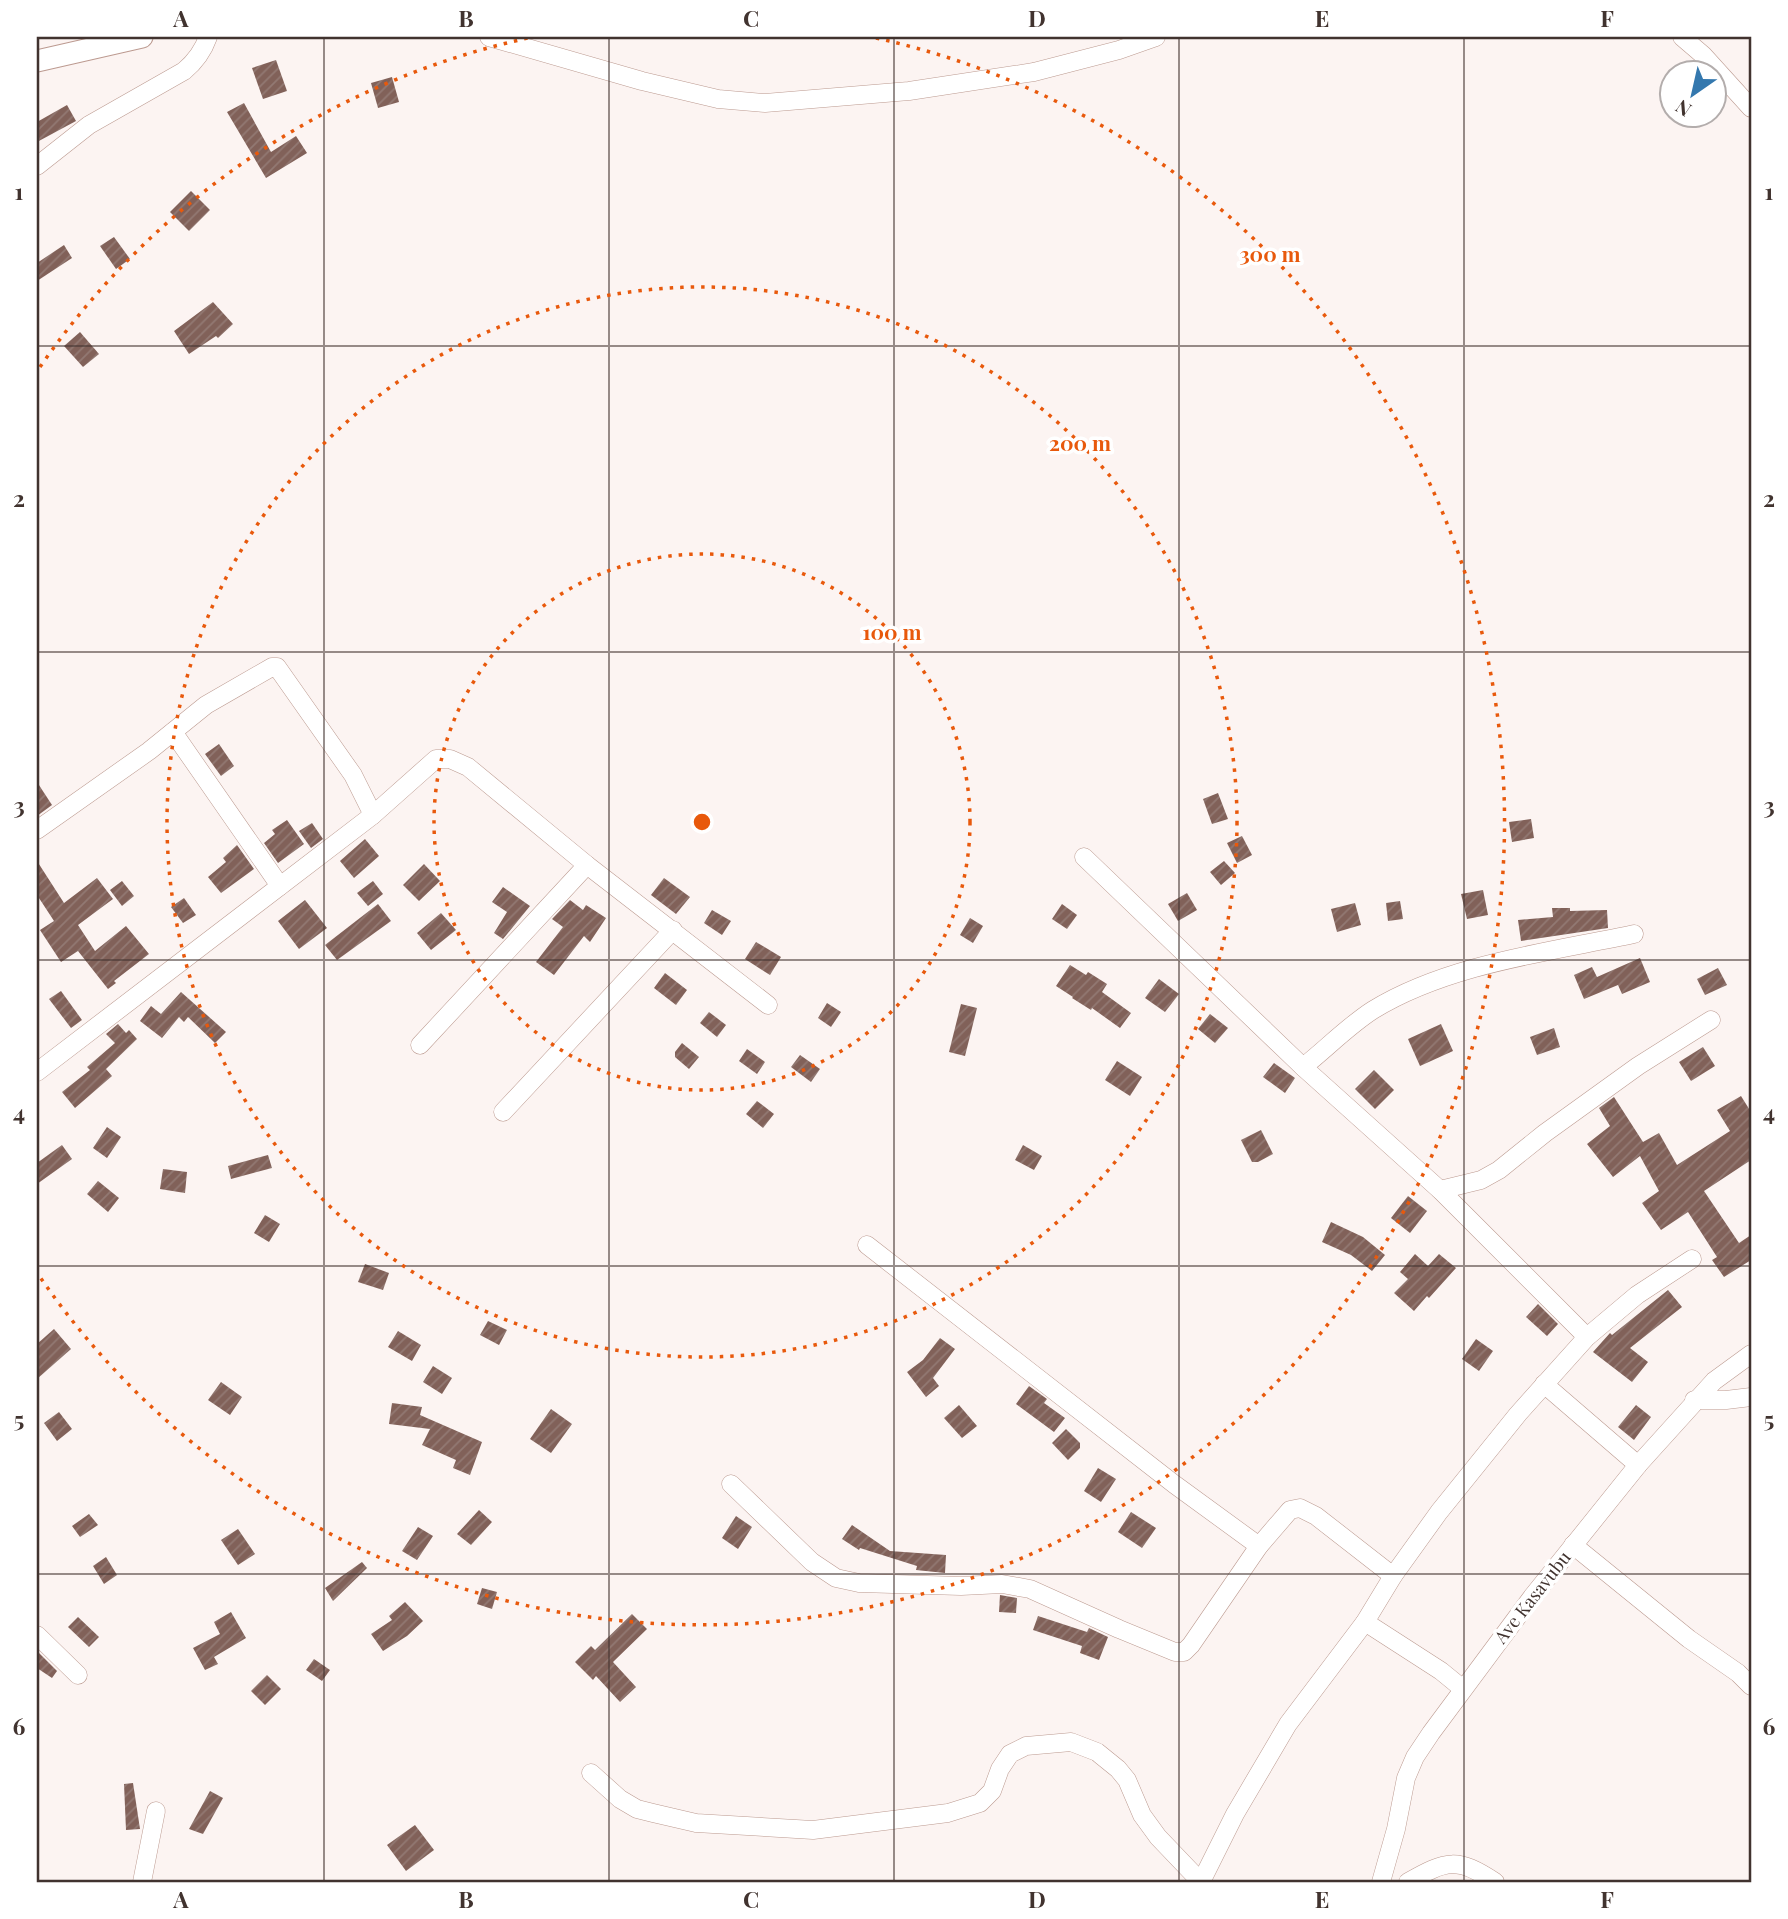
<svg xmlns="http://www.w3.org/2000/svg" width="1788" height="1919" viewBox="0 0 1788 1919" font-family="'Playfair Display',serif">
	<style>
		.building { fill: url(#building-hatch) }
		.lines { fill: none; stroke-linecap: round; stroke-linejoin: round }
		.minor-casing { stroke: #bc9a90; stroke-width: 19 }
		.major-casing { stroke: #bc9a90; stroke-width: 23 }
		.minor { stroke: #fff; stroke-width: 18 }
		.major { stroke: #fff; stroke-width: 21 }
		.grid { fill: none; stroke: #41332f; stroke-width: 2; stroke-opacity: 0.55 }
		.ring { fill: none; stroke: #e8590c; stroke-width: 3.5; stroke-dasharray: 3.5 7 }
		.labels { text-anchor: middle; dominant-baseline: central; stroke-width: 7; stroke-linejoin: round; paint-order: stroke }
		.street-label { font-size: 18px; fill: #41332f; stroke: #fff }
		.centre { fill: #e8590c; stroke: #fff; stroke-width: 3.5 }
		.ring-label { font-size: 21px; text-anchor: middle; font-weight: bold; fill: #e8590c; stroke: #fff; stroke-width: 7; stroke-linejoin: round; paint-order: stroke }
		.neatline { fill: none; stroke: #41332f; stroke-width: 2.5 }
		.grid-label { font-size: 23px; text-anchor: middle; font-weight: bold; fill: #41332f }
	</style>
	<defs>
		<pattern id="building-hatch" width="6" height="6" patternUnits="userSpaceOnUse" patternTransform="scale(1.75)"><rect width="6" height="6" fill="#816159"/><path d="M-1 1l2-2M0 6l6-6M5 7l2-2" fill="none" stroke="#927973"/></pattern>
	</defs>
	<rect width="100%" height="100%" fill="#fcf4f2"/>
	<g class="building">
		<polygon points="276,60 287,91 263,99 252,68"/>
		<polygon points="392,77 399,102 378,108 371,83"/>
		<polygon points="244,103 271,152 296,136 307,153 266,178 227,112"/>
		<polygon points="67,105 76,121 37,142 37,122"/>
		<polygon points="191,191 210,210 189,231 170,212"/>
		<polygon points="114,237 130,259 116,269 100,246"/>
		<polygon points="64,245 72,258 37,281 37,263"/>
		<polygon points="213,302 233,324 218,338 216,336 189,354 174,331"/>
		<polygon points="80,332 99,354 83,367 64,346"/>
		<polygon points="219,744 234,766 221,776 205,754"/>
		<polygon points="37,782 52,805 37,816"/>
		<polygon points="1218,793 1228,819 1212,824 1203,799"/>
		<polygon points="1531,819 1534,838 1512,842 1509,822"/>
		<polygon points="287,820 304,844 278,863 264,843 275,834 272,830"/>
		<polygon points="312,823 323,839 311,848 299,831"/>
		<polygon points="1242,836 1252,855 1237,863 1227,843"/>
		<polygon points="365,839 379,856 354,878 340,861"/>
		<polygon points="237,845 254,869 221,893 208,877 226,862 223,858"/>
		<polygon points="37,861 64,903 97,878 113,899 78,925 95,951 126,926 149,954 114,981 116,983 108,989 78,951 61,962 40,930 54,921 37,895"/>
		<polygon points="1224,861 1235,873 1221,885 1210,872"/>
		<polygon points="424,864 440,881 419,901 403,885"/>
		<polygon points="664,878 690,897 676,914 651,895"/>
		<polygon points="122,881 134,896 122,906 110,890"/>
		<polygon points="373,881 383,894 368,906 357,893"/>
		<polygon points="503,887 530,906 503,939 494,933 507,912 492,902"/>
		<polygon points="1483,890 1488,915 1467,919 1461,894"/>
		<polygon points="1187,893 1197,910 1178,921 1168,904"/>
		<polygon points="184,898 196,915 183,923 171,907"/>
		<polygon points="305,900 327,928 299,949 278,921"/>
		<polygon points="570,900 583,910 586,905 606,918 590,942 584,936 554,975 536,962 563,927 552,919"/>
		<polygon points="1400,901 1403,919 1388,921 1386,903"/>
		<polygon points="1355,903 1361,925 1337,932 1331,909"/>
		<polygon points="378,904 391,921 337,960 325,945"/>
		<polygon points="1062,904 1077,915 1067,929 1052,919"/>
		<polygon points="1552,908 1570,908 1570,911 1607,910 1608,928 1521,941 1518,920 1553,917"/>
		<polygon points="712,910 731,921 722,935 704,923"/>
		<polygon points="441,913 456,930 431,950 417,933"/>
		<polygon points="970,918 983,926 973,943 960,935"/>
		<polygon points="756,942 781,957 770,975 745,959"/>
		<polygon points="1640,958 1650,982 1622,994 1618,985 1584,999 1574,975 1592,967 1597,977"/>
		<polygon points="1070,965 1086,975 1088,972 1107,984 1102,992 1131,1013 1120,1028 1092,1008 1091,1010 1072,998 1073,997 1056,986"/>
		<polygon points="1718,968 1727,985 1705,995 1697,979"/>
		<polygon points="665,973 687,990 676,1005 654,988"/>
		<polygon points="1159,979 1179,994 1165,1012 1145,998"/>
		<polygon points="61,991 82,1020 71,1028 49,999"/>
		<polygon points="181,992 226,1032 215,1043 188,1017 184,1022 179,1017 162,1038 140,1021 151,1006 161,1014"/>
		<polygon points="827,1003 841,1012 831,1027 818,1018"/>
		<polygon points="961,1004 977,1008 965,1056 949,1052"/>
		<polygon points="709,1012 726,1025 717,1037 700,1023"/>
		<polygon points="1210,1014 1228,1028 1215,1043 1198,1029"/>
		<polygon points="118,1024 126,1033 129,1030 137,1039 106,1069 112,1076 75,1108 62,1092 90,1070 87,1067 115,1043 106,1034"/>
		<polygon points="1441,1024 1453,1051 1420,1066 1408,1039"/>
		<polygon points="1554,1028 1560,1047 1537,1055 1530,1037"/>
		<polygon points="682,1043 699,1057 689,1069 675,1057 675,1052"/>
		<polygon points="1703,1047 1715,1066 1691,1081 1679,1062"/>
		<polygon points="747,1049 765,1062 757,1074 739,1061"/>
		<polygon points="800,1055 820,1069 811,1082 791,1067"/>
		<polygon points="1117,1061 1142,1077 1130,1096 1105,1080"/>
		<polygon points="1274,1063 1295,1078 1285,1093 1263,1077"/>
		<polygon points="1374,1070 1394,1090 1375,1109 1355,1089"/>
		<polygon points="1741,1096 1751,1112 1751,1160 1704,1191 1739,1243 1751,1235 1751,1260 1724,1277 1712,1260 1717,1257 1688,1212 1661,1230 1642,1203 1659,1191 1640,1156 1613,1177 1587,1144 1610,1126 1599,1108 1614,1097 1643,1142 1659,1133 1677,1165 1730,1131 1717,1110"/>
		<polygon points="757,1101 774,1114 763,1128 746,1114"/>
		<polygon points="107,1127 121,1137 107,1158 93,1148"/>
		<polygon points="1261,1130 1273,1154 1258,1162 1252,1162 1241,1140"/>
		<polygon points="62,1145 72,1159 37,1184 37,1163"/>
		<polygon points="1023,1145 1042,1156 1034,1170 1015,1160"/>
		<polygon points="268,1155 272,1168 231,1179 228,1166"/>
		<polygon points="163,1169 187,1172 185,1193 160,1189"/>
		<polygon points="98,1181 119,1198 108,1212 87,1194"/>
		<polygon points="1408,1196 1427,1211 1410,1233 1391,1218"/>
		<polygon points="265,1215 280,1224 269,1242 254,1233"/>
		<polygon points="1331,1222 1363,1237 1385,1255 1372,1271 1351,1255 1322,1242"/>
		<polygon points="1415,1254 1428,1266 1439,1254 1456,1268 1429,1298 1427,1296 1414,1311 1394,1293 1408,1279 1400,1272"/>
		<polygon points="365,1264 389,1273 383,1290 358,1282"/>
		<polygon points="1668,1290 1682,1307 1630,1348 1648,1362 1632,1382 1593,1352 1610,1333 1612,1335"/>
		<polygon points="1538,1304 1558,1324 1547,1336 1526,1317"/>
		<polygon points="488,1321 507,1330 499,1345 480,1335"/>
		<polygon points="54,1329 71,1349 37,1379 37,1344"/>
		<polygon points="398,1331 421,1345 412,1361 388,1347"/>
		<polygon points="940,1338 955,1349 933,1378 939,1386 926,1397 907,1372 923,1360"/>
		<polygon points="1476,1339 1493,1351 1479,1371 1462,1359"/>
		<polygon points="433,1366 452,1378 442,1394 423,1382"/>
		<polygon points="221,1382 242,1397 230,1415 208,1400"/>
		<polygon points="1029,1386 1047,1399 1044,1403 1065,1418 1054,1432 1016,1404"/>
		<polygon points="392,1403 422,1407 420,1415 482,1442 470,1475 453,1468 456,1460 422,1445 430,1429 389,1424"/>
		<polygon points="959,1405 977,1426 962,1438 944,1418"/>
		<polygon points="1636,1405 1651,1417 1634,1440 1618,1427"/>
		<polygon points="551,1409 572,1424 551,1453 530,1439"/>
		<polygon points="59,1412 72,1429 57,1441 44,1423"/>
		<polygon points="1066,1429 1080,1443 1080,1448 1068,1460 1052,1443"/>
		<polygon points="1098,1468 1116,1479 1101,1502 1084,1491"/>
		<polygon points="479,1510 492,1522 471,1545 457,1534"/>
		<polygon points="1131,1512 1156,1528 1142,1548 1118,1532"/>
		<polygon points="89,1514 98,1525 80,1537 72,1526"/>
		<polygon points="736,1516 752,1527 738,1549 722,1538"/>
		<polygon points="852,1525 890,1551 946,1555 945,1573 916,1570 917,1566 860,1548 859,1550 842,1539"/>
		<polygon points="418,1527 433,1536 417,1560 402,1551"/>
		<polygon points="238,1529 255,1554 238,1565 221,1540"/>
		<polygon points="106,1557 117,1575 104,1584 93,1566"/>
		<polygon points="362,1562 367,1568 333,1601 325,1588"/>
		<polygon points="482,1588 497,1592 492,1609 477,1604"/>
		<polygon points="1000,1595 1017,1598 1016,1613 999,1612"/>
		<polygon points="405,1602 423,1621 407,1636 383,1651 371,1634 392,1620 389,1616"/>
		<polygon points="231,1612 246,1638 214,1657 218,1664 205,1670 193,1648 220,1634 214,1622"/>
		<polygon points="632,1614 647,1629 613,1662 636,1687 620,1702 596,1676 593,1680 575,1662 591,1646 595,1650"/>
		<polygon points="1038,1616 1087,1632 1089,1628 1108,1637 1099,1660 1080,1653 1082,1646 1033,1630"/>
		<polygon points="78,1617 99,1637 89,1647 68,1627"/>
		<polygon points="37,1651 57,1671 52,1678 37,1668"/>
		<polygon points="314,1659 330,1670 322,1681 306,1670"/>
		<polygon points="267,1675 281,1689 265,1705 251,1691"/>
		<polygon points="133,1783 140,1829 126,1830 124,1784"/>
		<polygon points="210,1791 223,1798 203,1834 189,1829"/>
		<polygon points="415,1825 434,1850 406,1871 387,1845"/>
	</g>
	<g class="lines">
		<defs>
			<g id="minor">
				<polyline points="489,37 642,81 718,99 765,103 909,91 1034,72 1119,50 1156,37"/>
				<polyline points="1682,37 1703,55 1751,108"/>
				<path d="M37,166L89,125L184,71C196,61 203,51 208,37"/>
				<polyline points="173,732 280,886"/>
				<polyline points="37,830 149,751 206,705 272,667 277,667 353,775 373,815"/>
				<polyline points="1084,857 1303,1067 1440,1190 1587,1337"/>
				<polyline points="420,1045 587,865"/>
				<path d="M1303,1067C1326,1049 1348,1026 1373,1010C1448,964 1549,952 1634,934"/>
				<polyline points="37,1072 373,815 436,759 450,759 468,767 587,865 768,1005"/>
				<polyline points="503,1112 673,930"/>
				<polyline points="1440,1190 1481,1180 1499,1170 1545,1133 1638,1066 1711,1020"/>
				<polyline points="867,1245 1174,1484 1259,1546"/>
				<polyline points="1544,1384 1638,1465"/>
				<polyline points="1694,1400 1726,1400 1751,1397"/>
				<polyline points="731,1484 812,1562 836,1578 859,1583 961,1586 1002,1584 1030,1589 1119,1629 1175,1652 1184,1652 1191,1645 1259,1546 1290,1510 1300,1508 1316,1516 1393,1576"/>
				<polyline points="1573,1545 1689,1639 1738,1673 1751,1686"/>
				<polyline points="1365,1622 1441,1671 1463,1689"/>
				<polyline points="37,1635 78,1675"/>
				<polyline points="591,1773 620,1799 637,1809 653,1813 696,1823 813,1830 948,1813 980,1803 992,1791 1000,1769 1010,1754 1026,1746 1071,1742 1097,1752 1118,1769 1127,1780 1142,1815 1158,1837 1200,1881"/>
				<polyline points="142,1882 156,1811"/>
				<polyline points="1201,1882 1235,1814 1288,1724 1365,1622 1393,1576 1439,1512 1518,1414 1587,1337 1637,1295 1692,1259"/>
				<polyline points="1381,1882 1396,1829 1406,1778 1415,1757 1431,1733 1532,1597 1638,1465 1714,1381 1751,1354"/>
				<path d="M1408,1882C1447,1860 1457,1857 1495,1882"/>
			</g>
			<polyline id="major" points="37,61 142,37"/>
		</defs>
		<use href="#minor" class="minor-casing"/>
		<use href="#major" class="major-casing"/>
		<use href="#minor" class="minor"/>
		<use href="#major" class="major"/>
	</g>
	<path class="grid" d="M324,37V1882M609,37V1882M894,37V1882M1179,37V1882M1464,37V1882M37,346H1751M37,652H1751M37,960H1751M37,1266H1751M37,1574H1751"/>
	<g class="ring">
		<circle cx="702" cy="822" r="268"/>
		<circle cx="702" cy="822" r="535"/>
		<path d="M40 367A803 803 0 0 1 528 38M876 38A803 803 0 1 1 40 1277"/>
	</g>
	<g class="labels">
		<g class="street-label">
			<text transform="translate(1532 1597) rotate(-52)">Ave Kasavubu</text>
		</g>
	</g>
	<circle cx="702" cy="822" r="10" class="centre"/>
	<g class="ring-label">
		<text x="1270" y="262">300 m</text>
		<text x="1080" y="451">200 m</text>
		<text x="892" y="640">100 m</text>
	</g>
	<rect width="1788" height="1919" fill="none" stroke="#ffffff" stroke-width="77"/>
	<g transform="translate(1693 94) rotate(214)"><circle r="33" fill="#ffffff" stroke="#b3adac" stroke-width="2"/>
	<path d="M0-5L12 26L0 18L-12 26Z" fill="#3478ae"/>
	<text y="-10" font-size="19" font-weight="bold" text-anchor="middle" fill="#41332f">N</text>
	</g>
	<rect x="38" y="38" width="1712" height="1843" class="neatline"/>
	<g class="grid-label">
		<text x="181" y="27">A</text>
		<text x="466" y="27">B</text>
		<text x="751" y="27">C</text>
		<text x="1037" y="27">D</text>
		<text x="1322" y="27">E</text>
		<text x="1607" y="27">F</text>
		<text x="19" y="200">1</text>
		<text x="1769" y="200">1</text>
		<text x="19" y="507">2</text>
		<text x="1769" y="507">2</text>
		<text x="19" y="814">3</text>
		<text x="1769" y="814">3</text>
		<text x="19" y="1121">4</text>
		<text x="1769" y="1121">4</text>
		<text x="19" y="1428">5</text>
		<text x="1769" y="1428">5</text>
		<text x="19" y="1735">6</text>
		<text x="1769" y="1735">6</text>
		<text x="181" y="1908">A</text>
		<text x="466" y="1908">B</text>
		<text x="751" y="1908">C</text>
		<text x="1037" y="1908">D</text>
		<text x="1322" y="1908">E</text>
		<text x="1607" y="1908">F</text>
	</g>
</svg>
